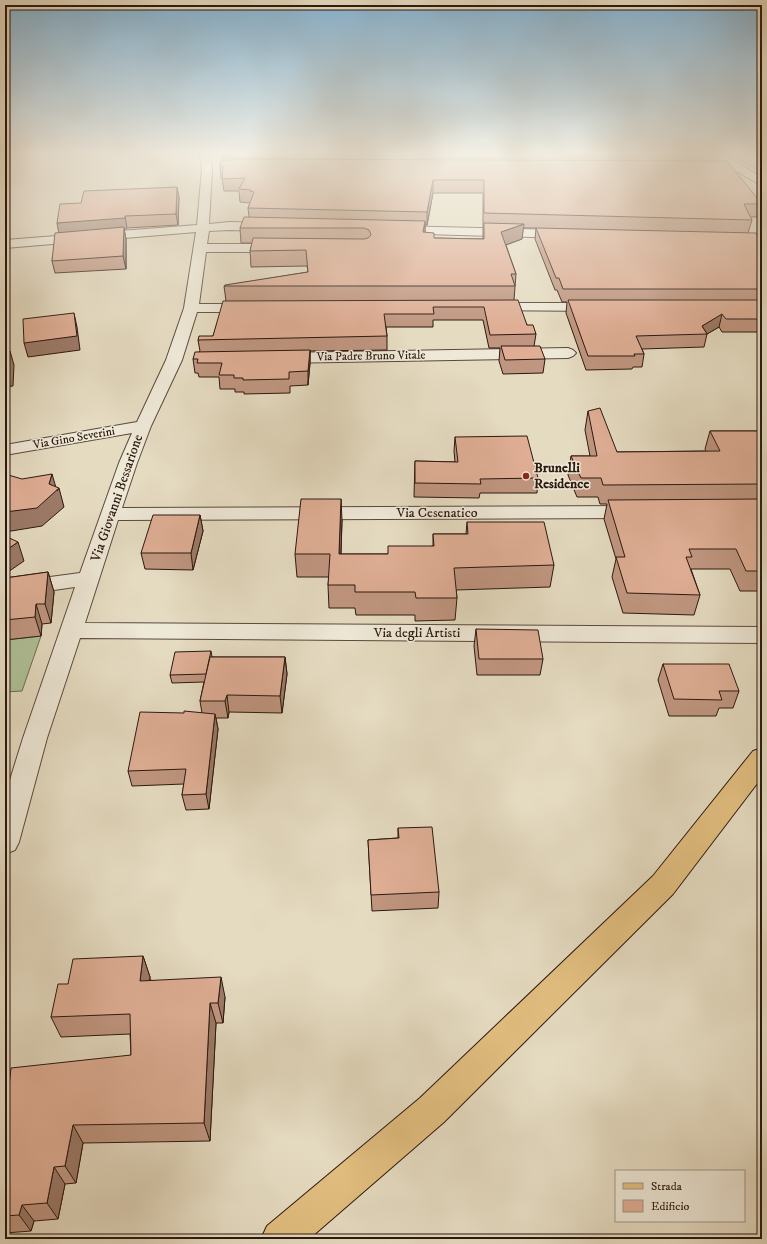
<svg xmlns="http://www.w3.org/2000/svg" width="767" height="1244" viewBox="0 0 767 1244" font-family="'IM FELL DW Pica',serif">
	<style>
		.green { fill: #afc197; stroke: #6d6c53 }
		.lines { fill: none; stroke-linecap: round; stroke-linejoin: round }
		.minor-casing { stroke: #5a493c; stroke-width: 2 }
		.major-casing { stroke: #2b180f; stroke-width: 2 }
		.minor { fill: #eee8d7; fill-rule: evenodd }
		.major { fill: #e2be80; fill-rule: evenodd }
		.wall { fill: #c09680; stroke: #2b180f; fill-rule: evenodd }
		.shaded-wall { fill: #9c7a68; stroke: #2b180f }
		.building { fill: #dfae95; stroke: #2b180f }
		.poi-dot { fill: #8f2418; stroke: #eee8d7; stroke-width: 1.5 }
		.labels { text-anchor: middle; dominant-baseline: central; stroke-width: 3; stroke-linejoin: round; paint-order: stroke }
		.far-street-label { font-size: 12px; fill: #2b180f; stroke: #eee8d7 }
		.poi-label { font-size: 14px; font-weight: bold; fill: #2b180f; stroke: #eee8d7; text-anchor: start }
		.street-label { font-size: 14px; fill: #2b180f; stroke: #eee8d7 }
	</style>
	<rect width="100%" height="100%" fill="#e5dbc1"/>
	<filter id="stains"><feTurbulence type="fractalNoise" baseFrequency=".005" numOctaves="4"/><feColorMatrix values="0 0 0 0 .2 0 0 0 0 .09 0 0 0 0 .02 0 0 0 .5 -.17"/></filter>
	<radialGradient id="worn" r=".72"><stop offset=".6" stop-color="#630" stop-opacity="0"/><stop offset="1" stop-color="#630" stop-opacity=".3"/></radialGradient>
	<g class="green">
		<polygon points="727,152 762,152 762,173"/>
		<polygon points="41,636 22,691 5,692 5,640"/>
	</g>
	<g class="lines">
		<defs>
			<g id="minor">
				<polygon points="199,152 209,152 212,169 209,224 229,222 271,223 275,224 277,227 275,230 271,231 229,230 209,231 207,244 281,244 285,245 287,248 285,251 281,252 206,252 199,304 251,304 256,305 258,308 256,311 251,312 197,312 182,360 151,426 137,463 122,508 636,506 643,508 646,512 643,516 636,518 118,520 85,623 762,627 762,643 80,638 47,738 19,842 15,850 5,854 5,796 23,738 75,587 5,597 5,583 80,573 119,463 132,433 5,455 5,445 137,422 166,360 184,308 196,232 5,248 5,240 197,225 202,169"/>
				<polygon points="708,152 720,152 762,178 762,186 738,172 700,171 699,169 700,167 704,166 728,166"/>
				<polygon points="395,226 565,230 569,231 571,234 569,237 565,238 391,233 389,230 391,227"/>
				<polygon points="492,303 597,303 602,304 604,307 602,310 597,311 487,310 485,307 487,304"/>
				<polygon points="568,348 573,350 576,353 573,356 568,358 281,363 276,361 273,358 276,355 281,353"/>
			</g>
			<polygon id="major" points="762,748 762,777 673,894 444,1122 309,1239 261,1239 267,1226 420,1098 653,876 753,751"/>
		</defs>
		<use href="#minor" class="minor-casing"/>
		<use href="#major" class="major-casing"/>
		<use href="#minor" class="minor"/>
		<use href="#major" class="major"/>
	</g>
	<g class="wall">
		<polygon points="72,152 147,152 73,155"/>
		<path d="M222,152L719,154L718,161L762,204L759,217H750L752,220L748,233L762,245V332H722L719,327L707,334L704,347L642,349L644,354L642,367H633L632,369L586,370L566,313L567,302H562L557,290H555L535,239L536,228H523L522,239L506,245L516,274L514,300L527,325L536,334L534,346L545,359L543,373L503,374L499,361L500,348H489L483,320H433V327H386L387,336V350L310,351V363L308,385L290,386V393L244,394V392H235V389H220L219,377H199L198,373H195L193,359L200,351L198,340L213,336L226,301L224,286L308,272L307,266L251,267L250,251L252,243H241L240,228L249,217L248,208L250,203L240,202L239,191H224L222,178H221L220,166L222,160ZM433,193H483V239L434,238L425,232V225H427Z"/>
		<polygon points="179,197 178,225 127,228 126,229 124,229 126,239 126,269 55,273 52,261 59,232 57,223"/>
		<polygon points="588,411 617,452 706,451 705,449 710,431 762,431 762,591 740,591 730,569 691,569 700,595 694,615 623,613 612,577 616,559 604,519 607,504 600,504 598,497 577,497 568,475 571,456 590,456 585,430"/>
		<polygon points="455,437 538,478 537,493 480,493 479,498 414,497 415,461 455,462 454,451"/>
		<polygon points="200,515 203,531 193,570 145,569 141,553"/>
		<polygon points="342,520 341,554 388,554 433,546 433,534 466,534 467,522 554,565 550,587 456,590 457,598 455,620 415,621 415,615 356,615 355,608 329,608 328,585 329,577 297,577 295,554"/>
		<polygon points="48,572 54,592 51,623 42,624 41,636 5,640 5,578"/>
		<polygon points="476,629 543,659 540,675 477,675 474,646"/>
		<polygon points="211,651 212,657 285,657 287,674 282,713 229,712 228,718 216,718 218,729 209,809 186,810 182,795 184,784 132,786 128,771 184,713 202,713 200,701 204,682 172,683 170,675"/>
		<polygon points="663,664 739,691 733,708 719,708 716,716 669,716 658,680"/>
		<polygon points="398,828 439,892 438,908 372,911 368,840 398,838"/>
		<polygon points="143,956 150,977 150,980 225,997 223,1023 216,1023 210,1141 83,1143 76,1183 65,1184 58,1219 34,1221 31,1231 5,1233 5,1097 8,1097 131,1055 130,1034 61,1037 51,1017 68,984"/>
	</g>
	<g class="shaded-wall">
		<polygon points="239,152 240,162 223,164 222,153"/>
		<polygon points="433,180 433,193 427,225 427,212"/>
		<polygon points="177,187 179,197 178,225 176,214"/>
		<polygon points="125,216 127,228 126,229 124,229 126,239 126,269 123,256 59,234 57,223"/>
		<polygon points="425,221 425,236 423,232"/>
		<polygon points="524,224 522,239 500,247 501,232"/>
		<polygon points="74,313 77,327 80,350 28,357 24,343"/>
		<polygon points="722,314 719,327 707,334 702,326"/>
		<polygon points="310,350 310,363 308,385 308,371"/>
		<polygon points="10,351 14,365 13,386 5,387 5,372"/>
		<polygon points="52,474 57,491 59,488 64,507 42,526 5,532 5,512 49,484"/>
		<polygon points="341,499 342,520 340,576 339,554"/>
		<polygon points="200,515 203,531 193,570 191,553"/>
		<polygon points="18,542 24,561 5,574 5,551"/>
		<polygon points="48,572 54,592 51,623 45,604"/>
		<polygon points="36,604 42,624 41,636 35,617"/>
		<polygon points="285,657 287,674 282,713 280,696"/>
		<polygon points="227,695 229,712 228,718 225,701"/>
		<polygon points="215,714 218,729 209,809 206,794"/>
		<polygon points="143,956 150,977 147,1001 140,981"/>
		<polygon points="221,977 225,997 223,1023 218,1003"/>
		<polygon points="210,1003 216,1023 210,1141 204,1123"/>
		<polygon points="73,1125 83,1143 76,1183 65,1166"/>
		<polygon points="54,1167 65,1184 58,1219 47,1203"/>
		<polygon points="22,1205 34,1221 31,1231 19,1215"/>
	</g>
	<g class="building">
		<polygon points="222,152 239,152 222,153"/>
		<polygon points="239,152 718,152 719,154"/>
		<polygon points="239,159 727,161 762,204 744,204 752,220 484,213 484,180 433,180 427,212 248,208 254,192 250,191 251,190 239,189 245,178 222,179 223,166 220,166 220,161"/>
		<polygon points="177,187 176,214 125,216 125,218 57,223 60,204 81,203 84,191"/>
		<polygon points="244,217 425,221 423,232 434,233 434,238 484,239 484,223 524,224 501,232 516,274 511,274 515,286 224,286 225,285 308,272 306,250 250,251 253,238 364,239 368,238 371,235 369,230 364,228 240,228"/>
		<polygon points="124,227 123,256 52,261 55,233"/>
		<polygon points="536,228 756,233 762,245 762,289 563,289 559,278 556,278"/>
		<polygon points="518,300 527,325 533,325 536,334 490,335 484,307 433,307 434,314 384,314 387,336 198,340 199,336 213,336 223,301"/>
		<polygon points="568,300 762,300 762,319 726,319 722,314 702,326 707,334 636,336 644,354 634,354 635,356 588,356"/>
		<polygon points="74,313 77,336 24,343 23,319"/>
		<polygon points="501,346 540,346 545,359 505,360"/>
		<polygon points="310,350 308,371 289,372 289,379 243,380 243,378 234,378 234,375 219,375 222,363 197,363 198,359 193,359 195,352"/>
		<polygon points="10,351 9,372 5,372 5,352"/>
		<polygon points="600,408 617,452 720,451 710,431 762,431 762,484 603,485 601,478 581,478 571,456 597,456 588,411"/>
		<polygon points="527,436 538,478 480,479 481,484 415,483 415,461 458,462 455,437"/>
		<polygon points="5,474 22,479 52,474 49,484 59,488 37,508 5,512"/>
		<polygon points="301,499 341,499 339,554 388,554 388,546 434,546 433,534 468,534 467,522 544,522 554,565 454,568 457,598 416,598 415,592 355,592 355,585 328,585 330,554 295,554"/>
		<polygon points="762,499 762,571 746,571 736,549 689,549 692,557 686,557 700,595 627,593 616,557 625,557 608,500"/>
		<polygon points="153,515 200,515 191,553 141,553"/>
		<polygon points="5,536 18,542 5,551"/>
		<polygon points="48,572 45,604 36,604 35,617 5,620 5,578"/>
		<polygon points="476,629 538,630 543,659 479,659"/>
		<polygon points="211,651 206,674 170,675 175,652"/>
		<polygon points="210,657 285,657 280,696 227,695 225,701 200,701"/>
		<polygon points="663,664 729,664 739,691 719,691 722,700 674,699"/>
		<polygon points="184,711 215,714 206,794 182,795 186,769 128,771 140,712 184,713"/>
		<polygon points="432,827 439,892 371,895 368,840 399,838 398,828"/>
		<polygon points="143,956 140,981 221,977 218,1003 210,1003 204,1123 73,1125 65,1166 54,1167 47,1203 22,1205 19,1215 5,1216 5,1097 8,1097 11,1068 131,1055 130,1014 51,1017 58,984 68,984 73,959"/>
	</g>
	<linearGradient id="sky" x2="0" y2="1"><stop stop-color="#87b6d5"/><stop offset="0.47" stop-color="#f3efe3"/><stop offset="1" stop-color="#f3efe3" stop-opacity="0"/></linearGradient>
	<rect width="767" height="326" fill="url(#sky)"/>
	<circle class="poi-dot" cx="526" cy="476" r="4"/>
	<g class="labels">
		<g class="far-street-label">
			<text transform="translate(371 356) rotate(-1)">Via Padre Bruno Vitale</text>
			<text transform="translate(74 438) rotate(-10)">Via Gino Severini</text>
		</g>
		<g class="poi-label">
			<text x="534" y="468">Brunelli<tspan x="534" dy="16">Residence</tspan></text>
		</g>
		<g class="street-label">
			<text transform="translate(117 498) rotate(-71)">Via Giovanni Bessarione</text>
			<text x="437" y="513">Via Cesenatico</text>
			<text x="417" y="633">Via degli Artisti</text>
		</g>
	</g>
	<rect width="767" height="1244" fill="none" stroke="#e5dbc1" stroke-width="20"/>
	<rect x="6" y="6" width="755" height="1232" fill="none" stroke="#2b180f" stroke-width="2"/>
	<rect x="10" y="10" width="747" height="1224" fill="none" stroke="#2b180f"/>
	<rect x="615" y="1170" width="130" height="52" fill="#eee8d7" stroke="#a09587"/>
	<rect x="623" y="1183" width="20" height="6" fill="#e2be80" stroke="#a09587"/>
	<text x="651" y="1190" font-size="12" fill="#2b180f">Strada</text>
	<rect x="623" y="1200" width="20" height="12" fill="#dfae95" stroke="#a09587"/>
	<text x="651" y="1210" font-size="12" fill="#2b180f">Edificio</text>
	<rect width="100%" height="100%" filter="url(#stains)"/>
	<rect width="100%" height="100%" fill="url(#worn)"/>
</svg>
